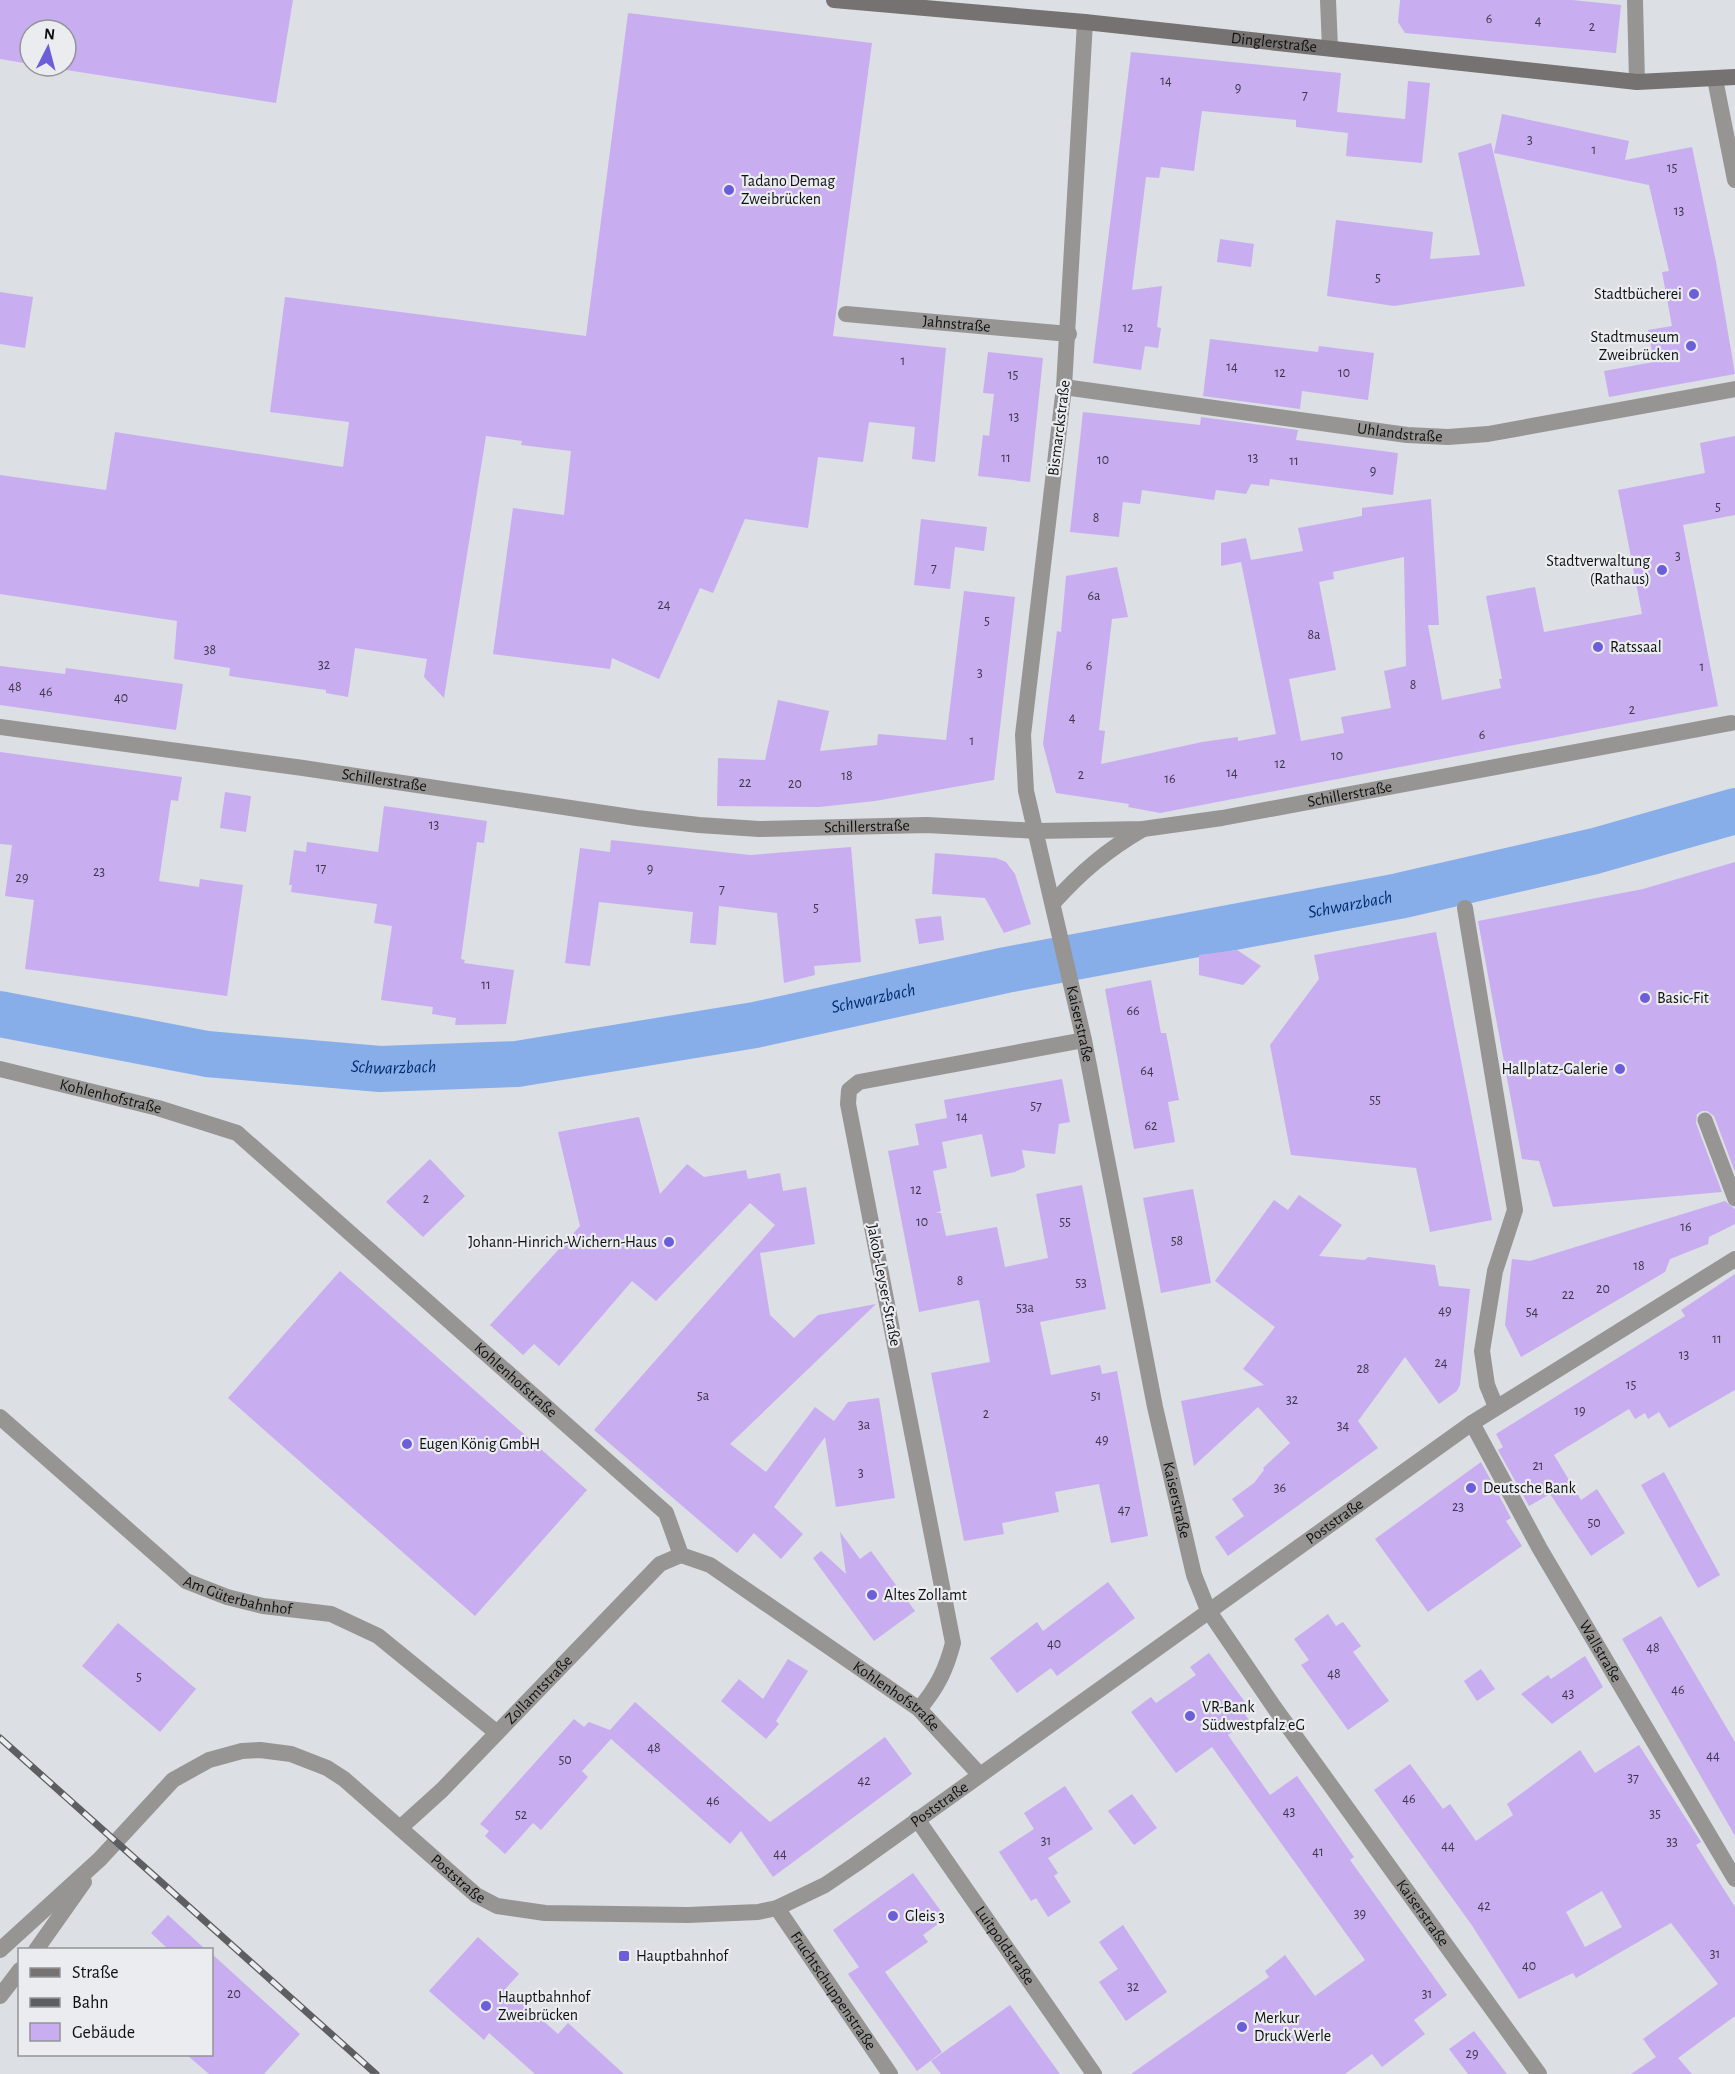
<svg xmlns="http://www.w3.org/2000/svg" width="1735" height="2074" viewBox="0 0 1735 2074" font-family="'Alegreya Sans',sans-serif">
	<style>
		.lines { fill: none; stroke-linecap: round; stroke-linejoin: round }
		.river { stroke: #88aee9; stroke-width: 46 }
		.building { fill: #c8aef0; fill-rule: evenodd }
		.pedestrian { stroke: #979594; stroke-width: 15 }
		.minor { stroke: #979594; stroke-width: 16 }
		.tertiary { stroke: #979594; stroke-width: 16 }
		.secondary { stroke: #757271; stroke-width: 16 }
		.rail-casing { stroke: #5d5e60; stroke-width: 7 }
		.rail { stroke: #eaecf0; stroke-width: 4.5; stroke-dasharray: 14; stroke-linecap: butt }
		.poi-dot { fill: #6b5ed8; stroke: #eaecf0; stroke-width: 2 }
		.labels { text-anchor: middle; dominant-baseline: central; stroke-width: 4.5; stroke-linejoin: round; paint-order: stroke }
		.number-label { font-size: 14px; fill: #3d3849 }
		.street-label { font-size: 16px; fill: #0f1011; stroke: #eaecf0 }
		.poi-label { font-size: 16px; fill: #0f1011; stroke: #eaecf0; text-anchor: start }
		.water-label { font-size: 18px; font-style: italic; fill: #002c6f; stroke: #eaecf0 }
	</style>
	<rect width="100%" height="100%" fill="#dcdfe3"/>
	<g class="lines">
		<path class="river" id="s1" d="M0,1014L207,1054L380,1069L517,1064L755,1025L1006,970L1399,896L1595,851L1735,811"/>
	</g>
	<g class="building">
		<polygon points="0,0 293,0 276,103 41,66 66,66 66,30 30,30 30,64 0,59"/>
		<polygon points="1400,0 1572,0 1621,5 1616,53 1405,33 1398,22"/>
		<polygon points="628,13 872,43 833,336 946,348 935,462 912,459 915,427 869,422 863,462 818,457 808,528 745,519 713,593 700,588 659,679 612,658 610,669 493,654 513,508 564,515 571,451 521,445 522,441 486,436 444,698 424,677 427,659 355,648 348,697 326,693 326,690 229,676 230,668 174,659 177,621 0,594 0,475 106,490 115,432 343,467 349,422 270,412 285,297 586,336"/>
		<polygon points="1131,52 1341,73 1337,112 1405,119 1408,81 1430,83 1422,163 1346,156 1348,133 1296,127 1296,120 1202,111 1194,171 1161,167 1159,178 1146,177 1132,290 1162,286 1157,327 1161,328 1158,348 1145,346 1141,370 1093,363"/>
		<polygon points="1502,114 1629,141 1625,160 1692,147 1716,262 1735,374 1609,397 1604,371 1654,362 1648,330 1672,326 1662,272 1669,271 1649,185 1494,153"/>
		<polygon points="1491,143 1525,286 1394,306 1327,296 1336,220 1433,232 1430,259 1480,255 1458,153"/>
		<polygon points="1220,239 1254,244 1251,267 1217,262"/>
		<polygon points="0,292 33,297 25,348 0,344"/>
		<polygon points="1210,339 1318,352 1319,346 1374,353 1368,400 1302,391 1300,409 1203,396"/>
		<polygon points="988,352 1043,358 1030,482 978,476 983,435 989,436 994,394 983,393"/>
		<polygon points="1083,412 1200,425 1201,417 1298,430 1296,440 1398,453 1393,495 1270,479 1269,486 1251,484 1246,494 1216,490 1214,500 1142,490 1140,504 1123,502 1119,537 1070,532"/>
		<path d="M1735,436V515L1683,525L1718,706L1160,813L1128,807L1129,804L1056,793L1043,744L1057,631L1061,632L1066,576L1117,567L1128,617L1112,619L1099,730L1105,731L1101,764L1202,742L1238,737V741L1276,734L1241,562L1221,566V543L1246,538L1251,560L1303,551L1298,528L1362,516V508L1431,499L1439,625H1428L1442,700L1501,688L1499,679H1502L1486,596L1535,587L1544,632L1642,614L1618,490L1705,473L1700,443ZM1404,557L1406,666L1384,671L1391,708L1341,717L1344,733L1301,741L1289,679L1336,670L1319,582L1334,579L1333,572Z"/>
		<polygon points="921,519 987,527 984,551 955,547 950,589 914,585"/>
		<polygon points="964,591 1015,597 994,780 875,801 819,807 717,806 718,758 765,760 778,700 829,711 820,751 877,745 878,734 946,740"/>
		<polygon points="0,666 65,674 66,668 183,684 176,730 0,705"/>
		<polygon points="0,752 182,777 178,801 171,800 159,881 199,887 200,879 243,885 227,996 25,969 34,900 5,896 12,845 0,844"/>
		<polygon points="225,792 251,796 246,832 220,828"/>
		<polygon points="384,806 487,821 484,843 477,842 461,959 465,960 464,963 514,970 506,1024 455,1025 456,1018 432,1014 433,1007 381,1000 392,926 374,923 377,904 291,892 292,885 289,885 294,850 306,852 307,842 378,852"/>
		<polygon points="611,840 750,855 851,847 861,962 814,966 815,975 784,983 777,913 719,906 716,945 690,943 693,912 599,902 590,966 565,963 580,848 610,852"/>
		<polygon points="935,853 996,858 1006,862 1015,874 1031,924 1004,933 985,898 932,894"/>
		<polygon points="1735,862 1735,1172 1714,1116 1707,1111 1702,1111 1697,1114 1696,1123 1722,1192 1553,1207 1539,1161 1522,1159 1478,921 1643,889"/>
		<polygon points="941,916 944,940 919,944 915,919"/>
		<polygon points="1436,932 1492,1220 1430,1232 1416,1168 1291,1155 1270,1045 1319,979 1314,955"/>
		<polygon points="1237,950 1261,966 1243,985 1199,975 1199,955"/>
		<polygon points="1151,980 1161,1033 1166,1033 1179,1100 1168,1102 1175,1142 1134,1149 1105,989"/>
		<polygon points="1062,1079 1070,1122 1059,1124 1055,1154 1022,1150 1025,1167 1015,1172 991,1177 982,1134 942,1142 947,1168 933,1171 941,1211 936,1213 941,1213 946,1236 997,1227 1005,1267 1029,1262 1048,1258 1036,1194 1082,1185 1106,1309 1040,1322 1051,1375 1100,1365 1102,1374 1117,1371 1148,1536 1111,1543 1099,1484 1055,1492 1059,1512 1002,1523 1004,1534 964,1541 931,1373 990,1362 979,1300 919,1312 888,1151 919,1145 915,1124 947,1118 944,1100"/>
		<polygon points="639,1117 660,1194 687,1164 704,1177 746,1170 748,1179 780,1173 783,1191 806,1187 815,1244 760,1253 770,1315 794,1338 818,1315 876,1304 730,1444 766,1472 815,1407 834,1421 848,1402 879,1398 895,1498 836,1507 825,1437 774,1507 803,1534 781,1559 754,1533 737,1553 594,1430 775,1225 750,1203 656,1301 632,1281 559,1366 534,1344 523,1355 490,1325 580,1226 558,1132"/>
		<polygon points="430,1159 465,1196 423,1237 386,1202"/>
		<polygon points="1193,1189 1211,1283 1161,1293 1143,1198"/>
		<polygon points="1299,1195 1342,1225 1319,1256 1365,1260 1368,1257 1435,1265 1439,1286 1470,1289 1460,1385 1457,1391 1439,1404 1405,1357 1358,1421 1378,1448 1228,1556 1215,1537 1244,1516 1232,1499 1254,1483 1264,1470 1263,1468 1290,1443 1258,1407 1194,1466 1181,1401 1264,1385 1243,1369 1275,1327 1215,1281 1274,1200 1288,1210"/>
		<polygon points="1725,1201 1735,1209 1735,1224 1709,1237 1708,1244 1670,1259 1665,1272 1521,1357 1505,1325 1512,1259 1530,1261"/>
		<polygon points="340,1271 587,1490 475,1616 228,1398"/>
		<polygon points="1735,1274 1735,1390 1669,1428 1659,1412 1648,1419 1645,1413 1635,1419 1629,1409 1554,1455 1581,1500 1597,1489 1625,1533 1591,1556 1550,1494 1529,1506 1498,1450 1503,1447 1496,1434 1685,1316 1681,1310"/>
		<polygon points="1481,1462 1511,1518 1506,1521 1522,1546 1428,1612 1375,1539"/>
		<polygon points="1664,1472 1720,1575 1698,1588 1641,1485"/>
		<polygon points="840,1532 860,1559 871,1551 915,1611 874,1641 813,1558 821,1551 846,1574"/>
		<polygon points="1108,1582 1135,1618 1057,1676 1051,1668 1017,1693 990,1658 1037,1622 1043,1631"/>
		<polygon points="1328,1614 1336,1626 1343,1622 1361,1646 1353,1652 1389,1701 1348,1730 1301,1665 1309,1660 1294,1639"/>
		<polygon points="1661,1616 1735,1742 1735,1836 1622,1639"/>
		<polygon points="118,1623 196,1689 160,1732 82,1666"/>
		<polygon points="1209,1653 1245,1702 1239,1706 1249,1720 1228,1735 1270,1795 1297,1776 1354,1857 1350,1860 1447,1995 1414,2020 1425,2034 1382,2067 1372,2054 1345,2074 1131,2074 1269,1977 1265,1971 1285,1955 1315,1996 1365,1960 1212,1747 1176,1773 1131,1712 1151,1697 1156,1703 1196,1675 1190,1667"/>
		<polygon points="1585,1656 1603,1687 1552,1724 1521,1694 1548,1675 1551,1679"/>
		<polygon points="788,1659 808,1671 776,1721 779,1724 766,1739 721,1701 739,1679 763,1699"/>
		<polygon points="1481,1669 1495,1689 1477,1701 1464,1681"/>
		<polygon points="635,1702 770,1822 885,1737 912,1774 773,1877 741,1831 730,1844 611,1739 582,1771 588,1777 541,1830 533,1823 505,1854 485,1836 489,1831 480,1824 574,1719 584,1727 589,1722 610,1730"/>
		<path d="M1639,1745L1701,1842L1696,1845L1735,1907V2016L1678,2058L1692,2074H1631L1656,2057L1643,2039L1718,1984L1671,1923L1576,1978L1573,1973L1519,1999L1471,1924L1374,1790L1410,1764L1443,1809L1450,1804L1476,1841L1513,1815L1507,1804L1580,1750L1595,1773ZM1602,1891L1622,1927L1585,1947L1566,1912Z"/>
		<polygon points="1065,1786 1093,1829 1048,1858 1058,1873 1054,1876 1071,1902 1048,1917 1036,1898 1031,1901 999,1852 1034,1829 1024,1813"/>
		<polygon points="1132,1794 1157,1828 1134,1845 1108,1811"/>
		<polygon points="913,1873 946,1918 923,1935 928,1942 885,1972 942,2052 917,2071 848,1974 859,1967 833,1930"/>
		<polygon points="168,1915 206,1950 169,1950 151,1933"/>
		<polygon points="1123,1925 1167,1992 1126,2021 1099,1982 1118,1969 1099,1942"/>
		<polygon points="478,1937 519,1974 506,1988 558,2034 568,2023 624,2074 535,2074 489,2033 484,2040 429,1991"/>
		<polygon points="212,1954 300,2034 264,2074 209,2074 187,2055 212,2055"/>
		<polygon points="1010,2005 1060,2074 941,2074 931,2061"/>
		<polygon points="1474,2031 1507,2074 1468,2074 1449,2049"/>
	</g>
	<g class="lines">
		<polyline class="pedestrian" points="1705,1120 1735,1199"/>
		<g class="minor">
			<polyline points="1328,0 1330,48"/>
			<polyline points="1635,0 1637,82"/>
			<polyline points="1715,79 1735,180"/>
			<path id="s2" d="M846,314L1069,334"/>
			<path id="s3" d="M1064,387L1407,435L1448,437L1488,434L1735,389"/>
			<path id="s4" d="M0,727L303,768L637,818L699,825L759,829L927,825L1037,831L1143,829L1222,818L1731,723"/>
			<polyline points="1465,908 1515,1210 1495,1271 1482,1351 1487,1385 1496,1407"/>
			<path id="s5" d="M0,1069L158,1108L237,1133L666,1513L681,1555L710,1565L919,1709L979,1774"/>
			<path id="s6" d="M0,1417L186,1581L227,1597L263,1606L331,1614L378,1636L496,1732"/>
			<path id="s7" d="M1472,1423L1540,1549L1735,1879"/>
			<path d="M919,1709C937,1688 946,1670 953,1643L848,1104L849,1090L859,1082L1084,1040"/>
			<path id="s8" d="M917,1819L1094,2074"/>
			<path id="s9" d="M400,1828L442,1790L660,1564L681,1555"/>
			<path id="s10" d="M777,1908L890,2074"/>
			<path id="s11" d="M0,1950L100,1859L173,1780L209,1760L242,1751L260,1750L291,1754L327,1768L344,1779L476,1895L497,1906L545,1913L688,1915L758,1912L777,1908L825,1885L856,1864L1472,1423L1735,1259"/>
			<polyline points="36,1950 84,1882"/>
			<polyline points="0,1996 20,1970"/>
		</g>
		<g class="tertiary">
			<path id="s12" d="M1085,22L1064,387L1023,735L1026,791L1084,1040L1155,1407L1194,1575L1208,1610L1274,1707L1539,2074"/>
			<path d="M1054,902C1081,872 1107,850 1143,829"/>
		</g>
		<path class="secondary" id="s13" d="M834,0L1085,22L1637,82L1735,77"/>
		<defs>
			<polyline id="rail" points="0,1738 376,2074"/>
		</defs>
		<use href="#rail" class="rail-casing"/>
		<use href="#rail" class="rail"/>
	</g>
	<g class="poi-dot">
		<circle cx="729" cy="190" r="6"/>
		<circle cx="1694" cy="294" r="6"/>
		<circle cx="1691" cy="346" r="6"/>
		<circle cx="1662" cy="570" r="6"/>
		<circle cx="1598" cy="647" r="6"/>
		<circle cx="1645" cy="998" r="6"/>
		<circle cx="1620" cy="1069" r="6"/>
		<circle cx="669" cy="1242" r="6"/>
		<circle cx="407" cy="1444" r="6"/>
		<circle cx="1471" cy="1488" r="6"/>
		<circle cx="872" cy="1595" r="6"/>
		<circle cx="1190" cy="1716" r="6"/>
		<circle cx="893" cy="1916" r="6"/>
		<rect x="618" y="1950" width="12" height="12" rx="3"/>
		<circle cx="486" cy="2006" r="6"/>
		<circle cx="1242" cy="2027" r="6"/>
	</g>
	<g class="labels">
		<g class="number-label">
			<text x="1489" y="19">6</text>
			<text x="1538" y="21">4</text>
			<text x="1592" y="27">2</text>
			<text x="1166" y="81">14</text>
			<text x="1238" y="88">9</text>
			<text x="1305" y="95">7</text>
			<text x="1530" y="140">3</text>
			<text x="1594" y="150">1</text>
			<text x="1672" y="168">15</text>
			<text x="1679" y="211">13</text>
			<text x="1378" y="278">5</text>
			<text x="1128" y="328">12</text>
			<text x="903" y="361">1</text>
			<text x="1232" y="367">14</text>
			<text x="1280" y="373">12</text>
			<text x="1344" y="373">10</text>
			<text x="1013" y="375">15</text>
			<text x="1014" y="417">13</text>
			<text x="1006" y="458">11</text>
			<text x="1253" y="458">13</text>
			<text x="1103" y="460">10</text>
			<text x="1294" y="461">11</text>
			<text x="1373" y="471">9</text>
			<text x="1718" y="507">5</text>
			<text x="1096" y="518">8</text>
			<text x="1678" y="556">3</text>
			<text x="934" y="568">7</text>
			<text x="1094" y="596">6a</text>
			<text x="664" y="605">24</text>
			<text x="987" y="621">5</text>
			<text x="1314" y="635">8a</text>
			<text x="210" y="650">38</text>
			<text x="324" y="665">32</text>
			<text x="1089" y="666">6</text>
			<text x="1702" y="667">1</text>
			<text x="980" y="673">3</text>
			<text x="1413" y="685">8</text>
			<text x="15" y="687">48</text>
			<text x="46" y="692">46</text>
			<text x="121" y="698">40</text>
			<text x="1632" y="710">2</text>
			<text x="1072" y="718">4</text>
			<text x="1482" y="735">6</text>
			<text x="972" y="741">1</text>
			<text x="1337" y="756">10</text>
			<text x="1280" y="764">12</text>
			<text x="1232" y="773">14</text>
			<text x="1081" y="775">2</text>
			<text x="847" y="776">18</text>
			<text x="1170" y="779">16</text>
			<text x="745" y="783">22</text>
			<text x="795" y="784">20</text>
			<text x="434" y="825">13</text>
			<text x="321" y="868">17</text>
			<text x="650" y="869">9</text>
			<text x="99" y="872">23</text>
			<text x="22" y="878">29</text>
			<text x="722" y="889">7</text>
			<text x="816" y="908">5</text>
			<text x="486" y="985">11</text>
			<text x="1133" y="1011">66</text>
			<text x="1147" y="1071">64</text>
			<text x="1375" y="1100">55</text>
			<text x="1036" y="1106">57</text>
			<text x="962" y="1117">14</text>
			<text x="1151" y="1126">62</text>
			<text x="916" y="1190">12</text>
			<text x="426" y="1199">2</text>
			<text x="922" y="1222">10</text>
			<text x="1065" y="1222">55</text>
			<text x="1686" y="1227">16</text>
			<text x="1177" y="1241">58</text>
			<text x="1639" y="1266">18</text>
			<text x="960" y="1281">8</text>
			<text x="1081" y="1283">53</text>
			<text x="1603" y="1289">20</text>
			<text x="1568" y="1295">22</text>
			<text x="1025" y="1308">53a</text>
			<text x="1445" y="1311">49</text>
			<text x="1532" y="1312">54</text>
			<text x="1717" y="1339">11</text>
			<text x="1684" y="1355">13</text>
			<text x="1441" y="1363">24</text>
			<text x="1363" y="1369">28</text>
			<text x="1631" y="1385">15</text>
			<text x="703" y="1396">5a</text>
			<text x="1096" y="1396">51</text>
			<text x="1292" y="1400">32</text>
			<text x="1580" y="1411">19</text>
			<text x="986" y="1414">2</text>
			<text x="864" y="1425">3a</text>
			<text x="1343" y="1426">34</text>
			<text x="1102" y="1440">49</text>
			<text x="1538" y="1466">21</text>
			<text x="861" y="1473">3</text>
			<text x="1280" y="1488">36</text>
			<text x="1458" y="1507">23</text>
			<text x="1124" y="1510">47</text>
			<text x="1594" y="1523">50</text>
			<text x="1054" y="1644">40</text>
			<text x="1653" y="1648">48</text>
			<text x="1334" y="1674">48</text>
			<text x="139" y="1677">5</text>
			<text x="1678" y="1690">46</text>
			<text x="1568" y="1694">43</text>
			<text x="654" y="1748">48</text>
			<text x="1713" y="1756">44</text>
			<text x="565" y="1760">50</text>
			<text x="1633" y="1778">37</text>
			<text x="864" y="1781">42</text>
			<text x="1409" y="1799">46</text>
			<text x="713" y="1801">46</text>
			<text x="1289" y="1812">43</text>
			<text x="1655" y="1814">35</text>
			<text x="521" y="1815">52</text>
			<text x="1046" y="1841">31</text>
			<text x="1672" y="1842">33</text>
			<text x="1448" y="1846">44</text>
			<text x="1318" y="1852">41</text>
			<text x="780" y="1854">44</text>
			<text x="1484" y="1906">42</text>
			<text x="1360" y="1914">39</text>
			<text x="1715" y="1954">31</text>
			<text x="1529" y="1966">40</text>
			<text x="1133" y="1987">32</text>
			<text x="234" y="1994">20</text>
			<text x="1427" y="1994">31</text>
			<text x="1472" y="2054">29</text>
		</g>
		<g class="street-label">
			<text stroke="none"><textPath href="#s13" startOffset="442">Dinglerstraße</textPath></text>
			<text stroke="none"><textPath href="#s2" startOffset="111">Jahnstraße</textPath></text>
			<text transform="translate(1059 428) rotate(-83)">Bismarckstraße</text>
			<text stroke="none"><textPath href="#s3" startOffset="339">Uhlandstraße</textPath></text>
			<text stroke="none"><textPath href="#s4" startOffset="388">Schillerstraße</textPath></text>
			<text stroke="none"><textPath href="#s4" startOffset="1360">Schillerstraße</textPath></text>
			<text stroke="none"><textPath href="#s4" startOffset="874">Schillerstraße</textPath></text>
			<text stroke="none"><textPath href="#s12" startOffset="1011">Kaiserstraße</textPath></text>
			<text stroke="none"><textPath href="#s5" startOffset="114">Kohlenhofstraße</textPath></text>
			<text transform="translate(884 1285) rotate(79)">Jakob-Leyser-Straße</text>
			<text stroke="none"><textPath href="#s5" startOffset="618">Kohlenhofstraße</textPath></text>
			<text stroke="none"><textPath href="#s12" startOffset="1497">Kaiserstraße</textPath></text>
			<text stroke="none"><textPath href="#s11" startOffset="1586">Poststraße</textPath></text>
			<text stroke="none"><textPath href="#s6" startOffset="302">Am Güterbahnhof</textPath></text>
			<text stroke="none"><textPath href="#s7" startOffset="262">Wallstraße</textPath></text>
			<text stroke="none"><textPath href="#s9" startOffset="196">Zollamtstraße</textPath></text>
			<text stroke="none"><textPath href="#s5" startOffset="1122">Kohlenhofstraße</textPath></text>
			<text stroke="none"><textPath href="#s11" startOffset="1100">Poststraße</textPath></text>
			<text stroke="none"><textPath href="#s11" startOffset="578">Poststraße</textPath></text>
			<text stroke="none"><textPath href="#s12" startOffset="1983">Kaiserstraße</textPath></text>
			<text stroke="none"><textPath href="#s8" startOffset="154">Luitpoldstraße</textPath></text>
			<text stroke="none"><textPath href="#s10" startOffset="100">Fruchtschuppenstraße</textPath></text>
		</g>
		<g class="poi-label">
			<text x="741" y="181">Tadano Demag<tspan x="741" dy="18">Zweibrücken</tspan></text>
			<text x="1682" y="294" text-anchor="end">Stadtbücherei</text>
			<text x="1679" y="337" text-anchor="end">Stadtmuseum<tspan x="1679" dy="18">Zweibrücken</tspan></text>
			<text x="1650" y="561" text-anchor="end">Stadtverwaltung<tspan x="1650" dy="18">(Rathaus)</tspan></text>
			<text x="1610" y="647">Ratssaal</text>
			<text x="1657" y="998">Basic-Fit</text>
			<text x="1608" y="1069" text-anchor="end">Hallplatz-Galerie</text>
			<text x="657" y="1242" text-anchor="end">Johann-Hinrich-Wichern-Haus</text>
			<text x="419" y="1444">Eugen König GmbH</text>
			<text x="1483" y="1488">Deutsche Bank</text>
			<text x="884" y="1595">Altes Zollamt</text>
			<text x="1202" y="1707">VR-Bank<tspan x="1202" dy="18">Südwestpfalz eG</tspan></text>
			<text x="905" y="1916">Gleis 3</text>
			<text x="636" y="1956">Hauptbahnhof</text>
			<text x="498" y="1997">Hauptbahnhof<tspan x="498" dy="18">Zweibrücken</tspan></text>
			<text x="1254" y="2018">Merkur<tspan x="1254" dy="18">Druck Werle</tspan></text>
		</g>
		<g class="water-label">
			<text stroke="none"><textPath href="#s1" startOffset="1370">Schwarzbach</textPath></text>
			<text stroke="none"><textPath href="#s1" startOffset="884">Schwarzbach</textPath></text>
			<text stroke="none"><textPath href="#s1" startOffset="398">Schwarzbach</textPath></text>
		</g>
	</g>
	<rect x="18" y="1948" width="195" height="108" fill="#eaecf0" stroke="#929497" stroke-width="1.5"/>
	<rect x="30" y="1968" width="30" height="9" fill="#757271" stroke="#929497" stroke-width="1.5"/>
	<text x="72" y="1978" font-size="18" fill="#0f1011">Straße</text>
	<rect x="30" y="1998" width="30" height="9" fill="#5d5e60" stroke="#929497" stroke-width="1.5"/>
	<text x="72" y="2008" font-size="18" fill="#0f1011">Bahn</text>
	<rect x="30" y="2023" width="30" height="18" fill="#c8aef0" stroke="#929497" stroke-width="1.5"/>
	<text x="72" y="2038" font-size="18" fill="#0f1011">Gebäude</text>
	<g transform="translate(48 48) rotate(6)"><circle r="28" fill="#eaecf0" stroke="#929497" stroke-width="1.5"/>
	<path d="M0-4.5L10 22L0 15L-10 22Z" fill="#6b5ed8"/>
	<text y="-9" font-size="16" font-weight="bold" text-anchor="middle" fill="#0f1011">N</text>
	</g>
</svg>
